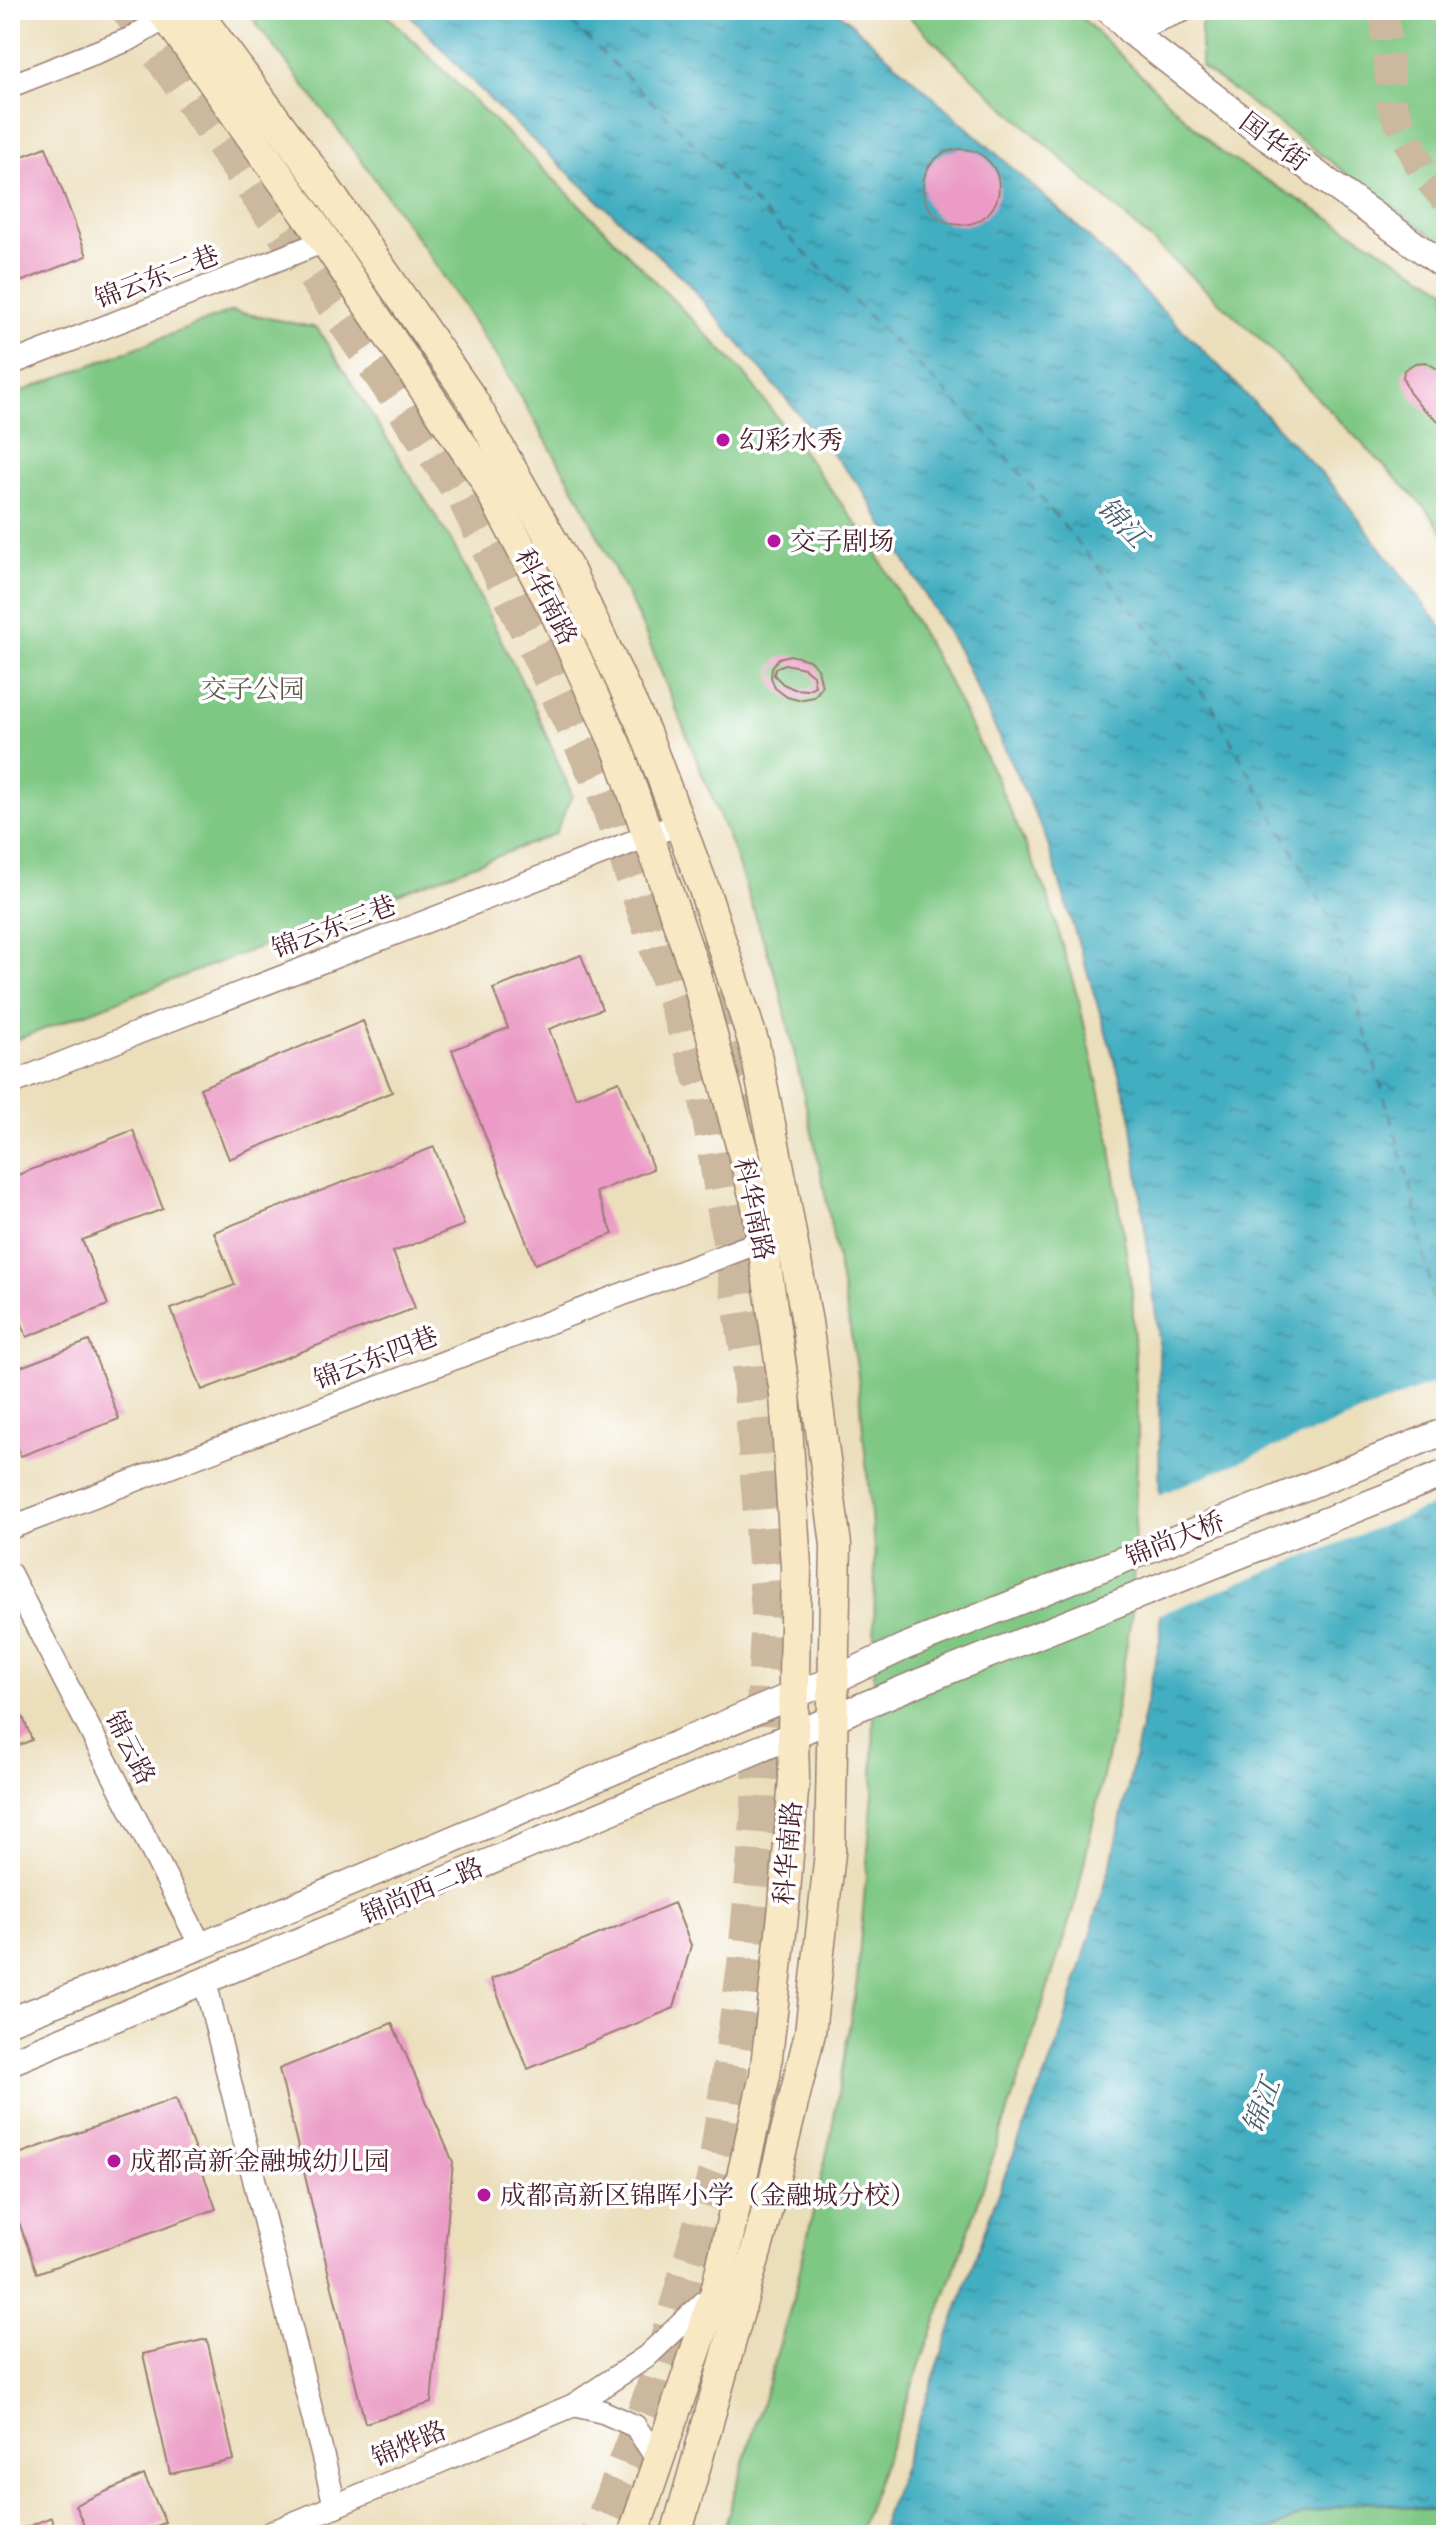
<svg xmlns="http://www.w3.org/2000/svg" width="1456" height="2545" viewBox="0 0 1456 2545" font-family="Cardo,'Noto Serif SC',serif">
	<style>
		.green { fill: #7fc884; stroke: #647458; stroke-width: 2 }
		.water { fill: url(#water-ripples); stroke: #466676; stroke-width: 2 }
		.pier { fill: #ebdebb }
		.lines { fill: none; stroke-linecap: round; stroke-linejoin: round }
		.ferry { stroke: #465f6e; stroke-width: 2; stroke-dasharray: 10 8; stroke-linecap: butt }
		.building { fill: #eb9bc5; fill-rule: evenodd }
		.secondary-tunnel { stroke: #cbb89e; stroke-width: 30; stroke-dasharray: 30 15; stroke-linecap: butt }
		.trunk-tunnel { stroke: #cbb89e; stroke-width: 36; stroke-dasharray: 36 18; stroke-linecap: butt }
		.minor-casing { stroke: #9a7e73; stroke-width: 25 }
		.tertiary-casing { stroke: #9a7e73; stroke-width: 29 }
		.secondary-casing { stroke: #9a7e73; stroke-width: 33 }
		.minor { stroke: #fff; stroke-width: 22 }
		.tertiary { stroke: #fff; stroke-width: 26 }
		.secondary { stroke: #f8e8c3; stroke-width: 30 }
		.poi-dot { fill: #b5179e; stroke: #fff; stroke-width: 3 }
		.labels { text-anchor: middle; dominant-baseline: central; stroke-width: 7; stroke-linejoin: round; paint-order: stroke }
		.street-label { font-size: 26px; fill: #4a1f2b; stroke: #fff }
		.poi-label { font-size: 26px; fill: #4a1f2b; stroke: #fff; text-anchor: start }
		.park-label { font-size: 26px; fill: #5d5a4a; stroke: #fff }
		.water-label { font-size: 28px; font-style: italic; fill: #465f6e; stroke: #fff }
	</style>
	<defs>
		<pattern id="water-ripples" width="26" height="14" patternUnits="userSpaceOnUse" patternTransform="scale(2)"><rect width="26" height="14" fill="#42aec1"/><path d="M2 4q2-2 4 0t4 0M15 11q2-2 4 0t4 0" fill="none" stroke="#398d9d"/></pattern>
	</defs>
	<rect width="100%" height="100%" fill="#fff"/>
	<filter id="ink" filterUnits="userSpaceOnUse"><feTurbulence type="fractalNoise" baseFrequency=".0125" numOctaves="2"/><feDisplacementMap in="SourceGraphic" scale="16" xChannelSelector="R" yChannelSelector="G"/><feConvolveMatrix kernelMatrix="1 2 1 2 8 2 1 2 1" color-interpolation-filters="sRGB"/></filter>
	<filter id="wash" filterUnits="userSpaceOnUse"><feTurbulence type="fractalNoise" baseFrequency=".006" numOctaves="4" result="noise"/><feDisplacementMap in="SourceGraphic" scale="32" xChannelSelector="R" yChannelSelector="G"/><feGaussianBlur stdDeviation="1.8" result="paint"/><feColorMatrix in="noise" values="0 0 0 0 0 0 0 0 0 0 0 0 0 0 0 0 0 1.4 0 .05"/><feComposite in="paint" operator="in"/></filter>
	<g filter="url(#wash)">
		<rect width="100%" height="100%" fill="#ebdebb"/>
		<g class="green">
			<polygon points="246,10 382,10 603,228 743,372 870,542 947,678 996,778 1048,897 1079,1002 1108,1128 1132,1293 1138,1432 1132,1611 1113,1730 1076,1900 1024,2063 971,2224 858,2535 722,2535 793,2300 832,2130 857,1980 873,1793 875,1557 857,1367 822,1177 780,989 732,847 642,625 578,495 503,367 434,262 362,161"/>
			<polygon points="902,10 1074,10 1220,152 1446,289 1446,537 1428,511 1259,338 963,69"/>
			<polygon points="1217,10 1446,10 1446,246 1201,67 1201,24"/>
			<polygon points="232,311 317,328 452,542 533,704 572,795 555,834 10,1042 10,396"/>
			<polygon points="1368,2501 1446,2513 1446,2535 1262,2535 1306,2513"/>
		</g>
		<polygon class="water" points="405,10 836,10 1076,225 1216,363 1334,487 1446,633 1446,2513 1368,2501 1306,2513 1262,2535 879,2535 996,2198 1060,2038 1111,1864 1160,1640 1159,1339 1130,1110 1045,835 960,653 860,486 686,281 497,107"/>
		<polygon class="pier" points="1446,1378 1446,1500 1156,1616 1156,1496"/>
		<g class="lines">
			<polyline class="ferry" points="559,10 986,432 1210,702 1334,925 1413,1195 1446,1371"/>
		</g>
		<g id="blocks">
			<g class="building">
				<polygon points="46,147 87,256 10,286 10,161"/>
				<circle cx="961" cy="187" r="38"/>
				<polygon points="1426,362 1446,374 1446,427 1421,407 1409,392 1403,378 1404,370 1415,363"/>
				<path d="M790,655L809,660L818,668L822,687L814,697L798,700L787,697L775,688L771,677L772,667L779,658ZM785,664L804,668L813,675L815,686L807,690L794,689L783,684L774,675L775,668Z"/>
				<polygon points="581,955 602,1009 549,1029 576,1098 619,1081 653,1169 596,1192 613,1234 535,1264 452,1050 508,1028 493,989"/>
				<polygon points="363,1021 392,1092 229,1159 200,1088"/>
				<polygon points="133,1130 163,1209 82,1240 108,1305 27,1337 10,1293 10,1178"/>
				<polygon points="434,1147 464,1225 393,1252 415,1308 202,1390 171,1309 235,1285 214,1232"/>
				<polygon points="89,1341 119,1419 21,1456 10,1427 10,1371"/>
				<polygon points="23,1717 32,1740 10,1749 10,1722"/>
				<polygon points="674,1903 691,1945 674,2008 528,2069 491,1979"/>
				<polygon points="392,2023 453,2162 431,2403 365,2423 279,2069"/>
				<polygon points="176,2098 216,2209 37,2273 10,2197 10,2157"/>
				<polygon points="207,2339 234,2460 170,2474 143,2354"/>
				<polygon points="144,2475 165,2522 137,2535 88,2535 75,2505"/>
				<polygon points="51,2517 58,2535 10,2535 10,2534"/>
			</g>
		</g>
	</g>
	<g filter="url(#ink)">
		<use href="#blocks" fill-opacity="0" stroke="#9a7e73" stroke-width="2"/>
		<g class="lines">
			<polyline class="secondary-tunnel" points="1384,10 1392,106 1424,174 1446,199"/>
			<g class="trunk-tunnel">
				<polyline points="129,10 310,269 465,498 604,791 705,1088 748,1352 769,1612 758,1823 745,1966 714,2180 653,2391 598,2535"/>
				<polyline points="517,508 583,628"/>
				<polyline points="706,939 757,1113"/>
			</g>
			<defs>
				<g id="minor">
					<polyline points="1130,31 1184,10"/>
					<polyline points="10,86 130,39 167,17"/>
					<polyline points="10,364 325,241"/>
					<polyline points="10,1084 160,1024 679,824"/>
					<polyline points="10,1528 762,1241"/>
					<polyline points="10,1574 201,1946"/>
					<polyline points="205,1981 335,2506"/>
					<polyline points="574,2405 603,2412 635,2426 658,2460"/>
					<polyline points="266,2535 574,2405 646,2357 714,2293"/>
				</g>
				<g id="tertiary">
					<polyline points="1109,10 1130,31 1262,134 1446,267"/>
					<polyline points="10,2021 201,1946 793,1695 834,1680 904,1647 1446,1431"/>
					<polyline points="10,2062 920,1682 1446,1473"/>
				</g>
				<g id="secondary">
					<polyline points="162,10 325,241 483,476 554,610 619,752 695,971 757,1206 785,1394 796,1567 793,1736 794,1778 784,1906 765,2075 716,2291 633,2535"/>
					<polyline points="195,10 323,184 471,398 570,572 645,732 704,889 754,1044 782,1184 807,1322 836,1545 830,1853 810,2033 761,2234 676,2535"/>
				</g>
			</defs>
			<use href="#minor" class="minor-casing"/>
			<use href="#tertiary" class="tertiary-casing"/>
			<use href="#secondary" class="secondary-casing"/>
			<use href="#minor" class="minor"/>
			<use href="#tertiary" class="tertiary"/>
			<use href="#secondary" class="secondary"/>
		</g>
	</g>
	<g class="poi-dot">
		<circle cx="723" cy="440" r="8"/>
		<circle cx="774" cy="541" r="8"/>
		<circle cx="114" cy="2161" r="8"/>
		<circle cx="484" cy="2195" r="8"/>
	</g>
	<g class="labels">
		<g class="street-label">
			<text transform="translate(1274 142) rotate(37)">国华街</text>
			<text transform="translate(157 277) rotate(-21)">锦云东二巷</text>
			<text transform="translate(546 597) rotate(63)">科华南路</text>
			<text transform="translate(334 927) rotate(-21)">锦云东三巷</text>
			<text transform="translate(754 1209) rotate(78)">科华南路</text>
			<text transform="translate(376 1358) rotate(-21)">锦云东四巷</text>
			<text transform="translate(1175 1539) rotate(-22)">锦尚大桥</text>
			<text transform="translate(130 1748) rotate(63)">锦云路</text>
			<text transform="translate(788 1853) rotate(-85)">科华南路</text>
			<text transform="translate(422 1891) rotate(-23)">锦尚西二路</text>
			<text transform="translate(409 2444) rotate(-23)">锦烨路</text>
		</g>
		<g class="poi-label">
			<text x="739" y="440">幻彩水秀</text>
			<text x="790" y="541">交子剧场</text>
			<text x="130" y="2161">成都高新金融城幼儿园</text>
			<text x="500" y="2195">成都高新区锦晖小学（金融城分校）</text>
		</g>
		<g class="park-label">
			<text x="253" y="689">交子公园</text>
		</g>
		<g class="water-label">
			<text transform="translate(1122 523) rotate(46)">锦江</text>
			<text transform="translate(1262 2106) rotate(-69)">锦江</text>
		</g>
	</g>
	<rect width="1456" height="2545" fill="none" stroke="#fff" stroke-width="40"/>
</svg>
